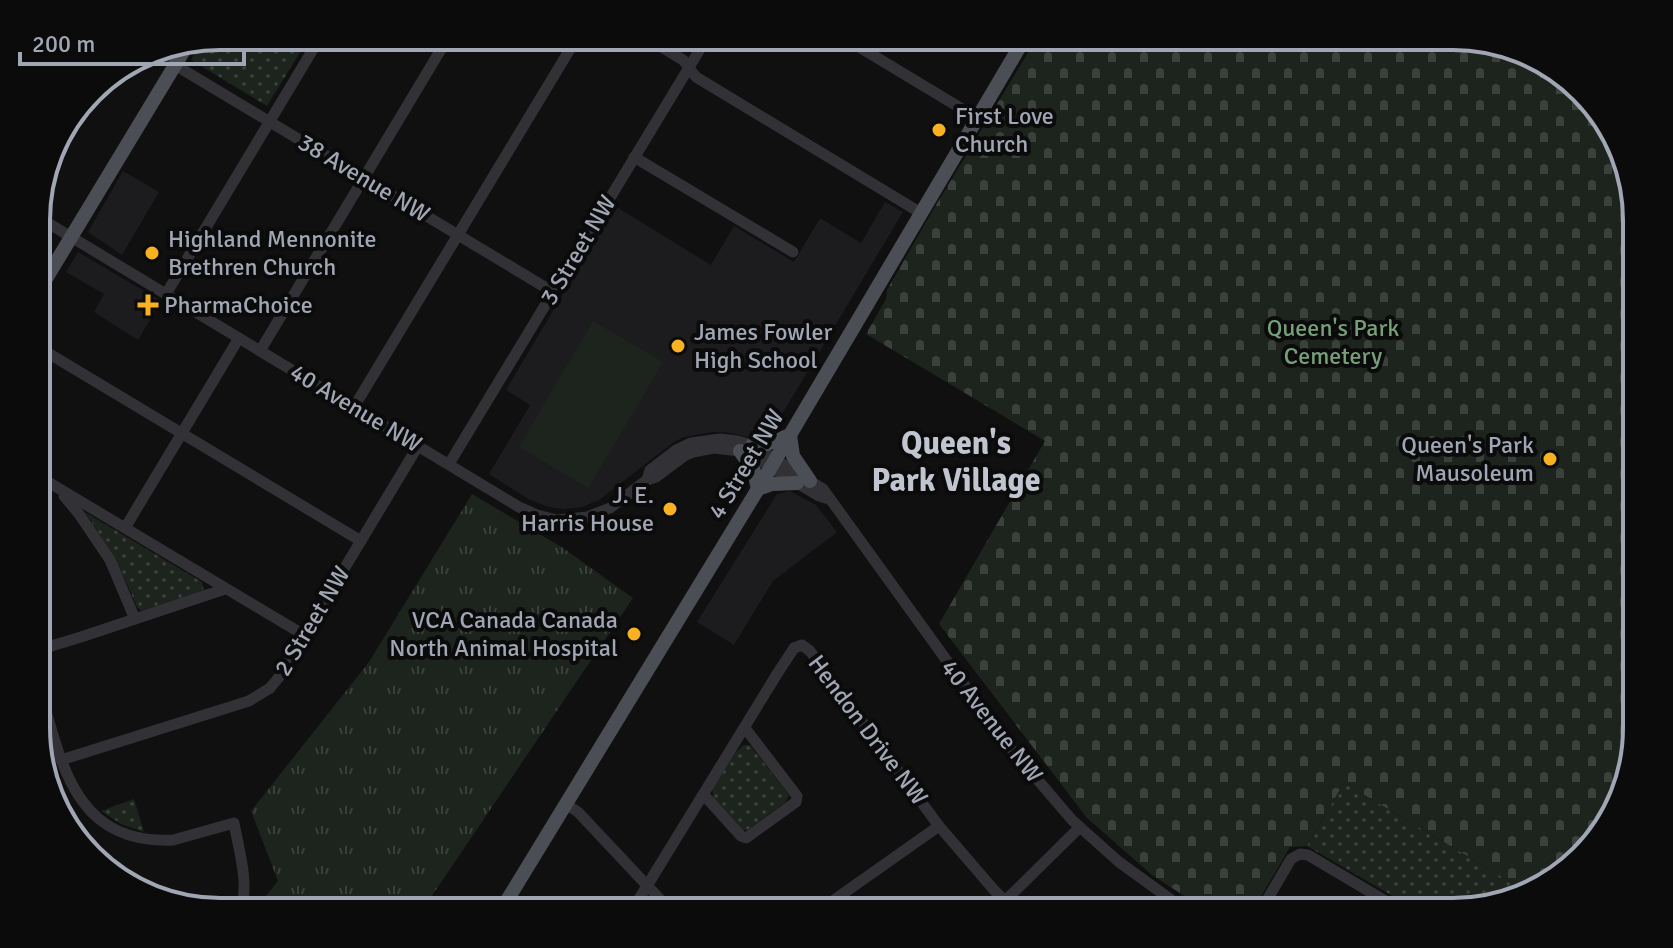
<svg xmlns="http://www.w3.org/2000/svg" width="1673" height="948" viewBox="0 0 1673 948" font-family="Signika,sans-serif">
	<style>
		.built { fill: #1c1c1e }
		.grass { fill: url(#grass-tufts) }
		.cemetery { fill: url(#cemetery-stones) }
		.park { fill: url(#park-dots) }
		.garden { fill: #1c241d }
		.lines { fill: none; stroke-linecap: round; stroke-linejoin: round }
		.minor { stroke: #313136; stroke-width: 11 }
		.major { stroke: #4c4e55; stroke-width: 14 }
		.poi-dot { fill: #f8b221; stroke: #0b0b0c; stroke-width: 3 }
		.labels { text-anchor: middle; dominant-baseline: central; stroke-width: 8; stroke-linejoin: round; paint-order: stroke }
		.poi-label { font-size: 24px; fill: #a0a6b3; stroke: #0b0b0c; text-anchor: start }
		.street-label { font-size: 24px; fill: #a0a6b3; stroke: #0b0b0c }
		.park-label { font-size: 24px; fill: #769f79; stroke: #0b0b0c }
		.district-label { font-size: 32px; font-weight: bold; fill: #c1c5cf; stroke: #0b0b0c }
		.rim { fill: none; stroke: #a0a6b3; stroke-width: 4 }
	</style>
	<defs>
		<pattern id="grass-tufts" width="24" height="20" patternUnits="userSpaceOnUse" patternTransform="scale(2)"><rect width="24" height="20" fill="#1c241d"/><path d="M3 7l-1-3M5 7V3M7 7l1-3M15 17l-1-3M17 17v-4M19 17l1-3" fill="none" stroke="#3a413b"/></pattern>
		<pattern id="cemetery-stones" width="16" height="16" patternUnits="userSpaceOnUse" patternTransform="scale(2)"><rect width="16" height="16" fill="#1c241d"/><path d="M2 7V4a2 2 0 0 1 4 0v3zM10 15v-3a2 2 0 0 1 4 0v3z" fill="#3a413b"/></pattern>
		<pattern id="park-dots" width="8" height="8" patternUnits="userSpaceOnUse" patternTransform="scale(2)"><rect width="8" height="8" fill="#1c241d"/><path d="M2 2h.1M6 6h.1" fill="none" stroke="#3a413b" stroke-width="1.8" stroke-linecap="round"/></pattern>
	</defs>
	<rect width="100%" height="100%" fill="#101011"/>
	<g class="built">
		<polygon points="123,171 159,192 122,255 88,232"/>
		<polygon points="885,202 903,212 769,436 756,439 725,432 713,432 684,437 674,442 599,500 582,507 564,509 549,507 530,500 489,474 530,405 506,390 615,206 711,265 734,226 794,262 820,218 861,243"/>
		<polygon points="78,252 161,301 138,340 94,312 104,294 66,272"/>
		<polygon points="790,491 816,505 837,532 773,581 734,645 697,622 777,494"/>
	</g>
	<polygon class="grass" points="472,494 563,548 633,598 421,912 253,912 278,881 251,811 369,662"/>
	<polygon class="cemetery" points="1038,36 1454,36 1493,46 1596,108 1606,118 1637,207 1637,740 1622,787 1604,805 1565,870 1555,881 1526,891 1344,783 1307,846 1290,847 1252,912 1209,912 1152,875 1087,818 939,624 1045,441 866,334 886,299 887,290 933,210"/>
	<g class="park">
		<polygon points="220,36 310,36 267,106 191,60 203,39"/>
		<polygon points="1493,46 1545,60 1596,108"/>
		<path d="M85,512L202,582L204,591L141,611L137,607C122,570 107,545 85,512Z"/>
		<polygon points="743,745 750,745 789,795 786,802 747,830 742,830 714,800 712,789 735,753"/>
		<polygon points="1344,783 1526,891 1465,912 1420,912 1307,846"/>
		<polygon points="134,799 144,832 121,824 101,811"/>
	</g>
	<polygon class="garden" points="593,321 663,362 588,488 519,447"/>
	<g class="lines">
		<g class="minor">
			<polyline points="644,36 683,60 696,77 921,213"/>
			<polyline points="841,36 977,118"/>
			<polyline points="150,50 553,292"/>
			<polyline points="634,157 793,252"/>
			<polyline points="38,217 519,507 537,515 557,520 587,517 610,508 647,480 656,477 684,456 693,452 714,448 740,451 752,456 819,496 829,499"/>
			<polyline points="166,294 321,36"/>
			<polyline points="38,347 361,541"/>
			<polyline points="260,351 449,36"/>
			<polyline points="354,407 578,36"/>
			<polyline points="449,464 708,36"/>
			<polyline points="38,476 304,635"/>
			<polyline points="647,480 650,470 676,450 691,443 720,439 737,441 752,445 823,489 1007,744 1072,820 1119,862 1188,912"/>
			<polyline points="64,496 79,514 110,560 135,619"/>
			<polyline points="125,528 239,338"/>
			<polyline points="38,650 81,637 225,589"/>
			<path d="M38,683C61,759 72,845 173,840L234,823C239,851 250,885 240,912"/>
			<polyline points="61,760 249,701 270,688 279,677 418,446"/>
			<polyline points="704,795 741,836 746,838 796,802 797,796 745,728"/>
			<polyline points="566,804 578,812 672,912"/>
			<polyline points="1599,834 1616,809"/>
			<polyline points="631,912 777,674 794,648 802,645 810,651 939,826 994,890 1016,912"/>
			<polyline points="817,912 939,826"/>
			<polyline points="991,912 1005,901 1080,827"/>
			<polyline points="1260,912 1291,859 1300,854 1308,855 1404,912"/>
		</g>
		<g class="major">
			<polyline points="38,292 189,42"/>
			<polyline points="790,435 793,456 810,481"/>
			<polyline points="752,445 767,444 790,435"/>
			<polyline points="740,451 754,471 758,489"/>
			<polyline points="758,489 772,484 797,483"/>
			<polyline points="500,912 758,489 1026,36"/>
		</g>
	</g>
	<g class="poi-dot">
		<circle cx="939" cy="130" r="8"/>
		<circle cx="152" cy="253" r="8"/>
		<path d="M144 293h8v8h8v8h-8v8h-8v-8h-8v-8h8z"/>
		<circle cx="678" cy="346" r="8"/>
		<circle cx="1550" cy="459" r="8"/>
		<circle cx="670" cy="509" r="8"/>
		<circle cx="634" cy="634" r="8"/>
	</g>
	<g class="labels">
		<g class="poi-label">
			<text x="955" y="116">First Love<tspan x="955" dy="28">Church</tspan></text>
			<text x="168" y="239">Highland Mennonite<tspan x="168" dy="28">Brethren Church</tspan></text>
			<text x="164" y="305">PharmaChoice</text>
			<text x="694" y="332">James Fowler<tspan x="694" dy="28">High School</tspan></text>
			<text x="1534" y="445" text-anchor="end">Queen's Park<tspan x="1534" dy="28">Mausoleum</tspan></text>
			<text x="654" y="495" text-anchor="end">J. E.<tspan x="654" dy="28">Harris House</tspan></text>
			<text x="618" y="620" text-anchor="end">VCA Canada Canada<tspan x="618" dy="28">North Animal Hospital</tspan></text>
		</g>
		<g class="street-label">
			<text transform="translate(364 178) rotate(31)">38 Avenue NW</text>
			<text transform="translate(578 250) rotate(-59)">3 Street NW</text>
			<text transform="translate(356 408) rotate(31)">40 Avenue NW</text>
			<text transform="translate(746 464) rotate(-59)">4 Street NW</text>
			<text transform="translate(312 621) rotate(-59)">2 Street NW</text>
			<text transform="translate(992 721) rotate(52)">40 Avenue NW</text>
			<text transform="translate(868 730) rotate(53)">Hendon Drive NW</text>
		</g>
		<g class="park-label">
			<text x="1333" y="328">Queen's Park<tspan x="1333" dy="28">Cemetery</tspan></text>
		</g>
		<g class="district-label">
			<text x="956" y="443">Queen's<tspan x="956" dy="37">Park Village</tspan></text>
		</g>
	</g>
	<path d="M0 0H1673V948H0ZM220 50H1453A170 170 0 0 1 1623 220V728A170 170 0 0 1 1453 898H220A170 170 0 0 1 50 728V220A170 170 0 0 1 220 50Z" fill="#0b0b0c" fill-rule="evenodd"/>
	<path class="rim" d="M220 50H1453A170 170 0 0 1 1623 220V728A170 170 0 0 1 1453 898H220A170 170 0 0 1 50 728V220A170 170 0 0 1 220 50Z"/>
	<path d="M20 52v12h224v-12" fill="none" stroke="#a0a6b3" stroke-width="4"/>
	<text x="32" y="52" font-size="24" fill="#a0a6b3" stroke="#0b0b0c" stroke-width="6" paint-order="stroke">200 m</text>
</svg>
